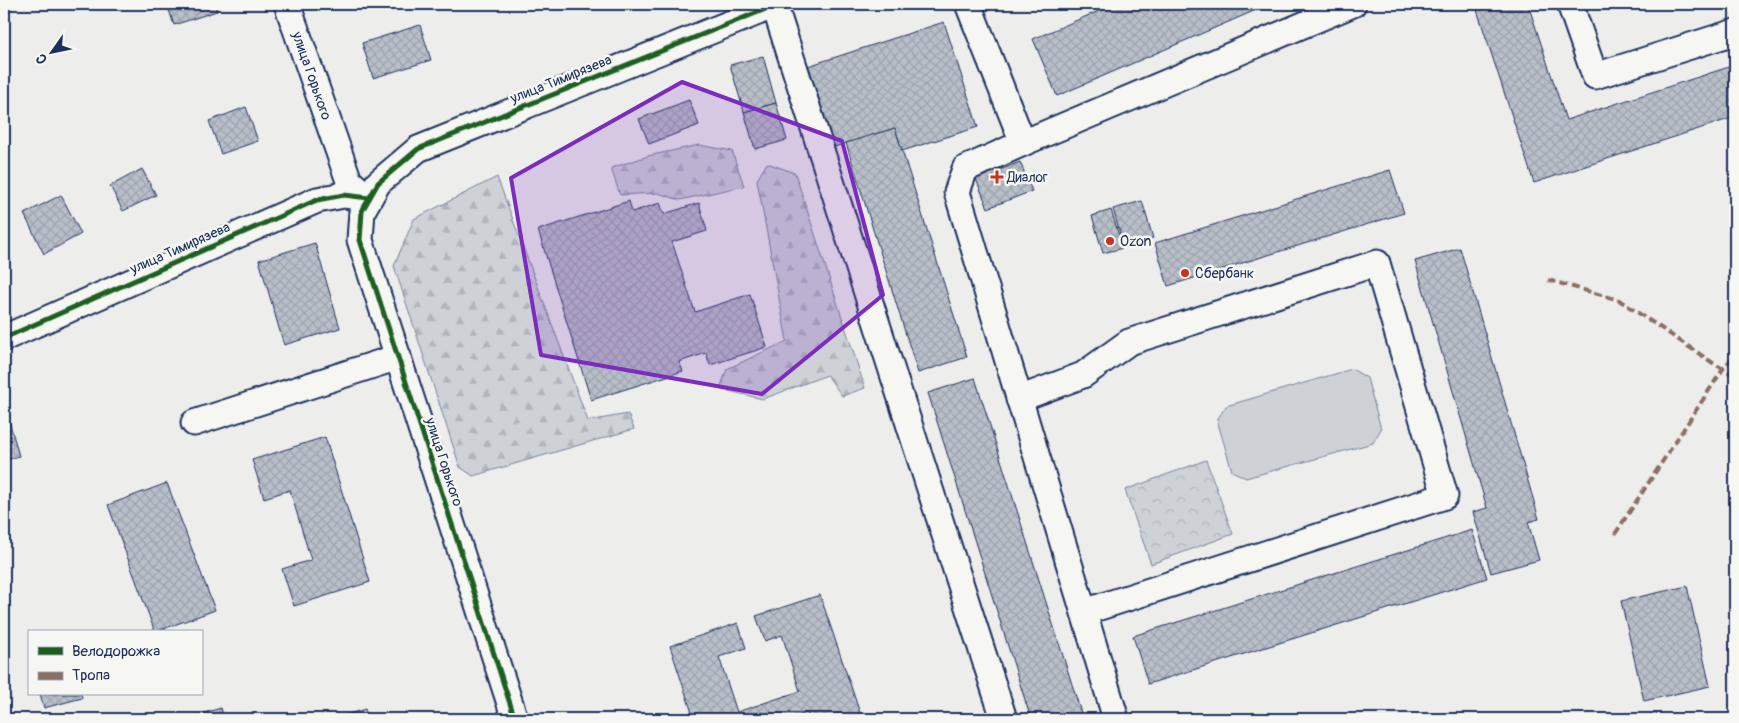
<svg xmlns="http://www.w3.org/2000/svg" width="1739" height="723" viewBox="0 0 1739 723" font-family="Pangolin,sans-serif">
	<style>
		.forest { fill: url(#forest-firs); stroke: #74809a }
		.park { fill: url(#park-crowns); stroke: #74809a }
		.pitch { fill: #ced2d7; stroke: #74809a }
		.building { fill: url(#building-cross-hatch); stroke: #1b2f5e }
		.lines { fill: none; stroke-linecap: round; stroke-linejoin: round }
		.minor-casing { stroke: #1b2f5e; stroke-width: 29 }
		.minor { stroke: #f6f6f2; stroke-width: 25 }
		.quiet { stroke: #8d6e63; stroke-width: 4; stroke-dasharray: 8 4; stroke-linecap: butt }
		.cycleway-casing { stroke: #f6f6f2; stroke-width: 8 }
		.cycleway { stroke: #1b5e20; stroke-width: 5 }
		.marked { fill: #7b2cbf; fill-opacity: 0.2; stroke: #7b2cbf; stroke-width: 4; stroke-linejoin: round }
		.poi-dot { fill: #c8321e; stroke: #f6f6f2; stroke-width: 2 }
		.labels { text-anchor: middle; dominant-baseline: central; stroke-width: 5; stroke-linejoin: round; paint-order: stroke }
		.street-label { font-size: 14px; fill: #1b2f5e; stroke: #f6f6f2 }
		.poi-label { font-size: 14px; fill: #1b2f5e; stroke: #f6f6f2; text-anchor: start }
	</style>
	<defs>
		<pattern id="forest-firs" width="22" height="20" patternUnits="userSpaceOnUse" patternTransform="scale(1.25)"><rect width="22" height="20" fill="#ced2d7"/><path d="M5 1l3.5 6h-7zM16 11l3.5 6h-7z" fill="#b0b5bb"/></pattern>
		<pattern id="park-crowns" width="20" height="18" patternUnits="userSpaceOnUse" patternTransform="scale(1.25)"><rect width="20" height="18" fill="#ced2d7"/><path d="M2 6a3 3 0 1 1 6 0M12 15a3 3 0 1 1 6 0" fill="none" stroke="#b0b5bb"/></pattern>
		<pattern id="building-cross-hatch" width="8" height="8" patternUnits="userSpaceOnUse" patternTransform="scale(1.25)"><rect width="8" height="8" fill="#b9bfc8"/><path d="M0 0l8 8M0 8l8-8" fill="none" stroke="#9ea4ae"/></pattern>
	</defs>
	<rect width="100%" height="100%" fill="#edeeec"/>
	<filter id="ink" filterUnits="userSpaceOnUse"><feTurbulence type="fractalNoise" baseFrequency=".02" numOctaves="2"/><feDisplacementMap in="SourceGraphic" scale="10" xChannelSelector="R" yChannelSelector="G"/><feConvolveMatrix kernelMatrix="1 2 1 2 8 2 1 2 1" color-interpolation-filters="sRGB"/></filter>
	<g filter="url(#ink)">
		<g class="forest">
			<polygon points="699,145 732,151 744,186 680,200 658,193 620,195 611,168 648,156"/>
			<polygon points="767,163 795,173 865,388 842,396 827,375 763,399 720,389 727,369 787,341 757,180"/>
			<polygon points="497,177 588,421 628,414 634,429 473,476 460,467 394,266 414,219"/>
		</g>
		<polygon class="park" points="1206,460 1233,534 1151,564 1125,490"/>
		<polygon class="pitch" points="1352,369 1367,378 1381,429 1373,443 1246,478 1232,471 1217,420 1226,406"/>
		<g class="building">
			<polygon points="167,4 215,4 217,11 174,25"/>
			<polygon points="1115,4 1270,4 1057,96 1033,39"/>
			<polygon points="1475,4 1528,4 1566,120 1735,65 1735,117 1534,183"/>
			<polygon points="944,22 978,127 902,151 895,128 831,148 805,67"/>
			<polygon points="420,25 431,60 373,78 362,43"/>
			<polygon points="763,56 776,103 744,112 730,65"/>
			<polygon points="689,100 699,125 649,144 639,119"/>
			<polygon points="776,103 787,140 755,149 744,112"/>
			<polygon points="246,107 258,141 221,154 209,121"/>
			<polygon points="895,128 967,357 918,373 846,143"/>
			<polygon points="1020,162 1032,191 988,208 976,179"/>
			<polygon points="142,169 156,195 123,211 110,186"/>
			<polygon points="1390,170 1404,213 1168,286 1155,243"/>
			<polygon points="61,195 81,234 44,254 24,214"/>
			<polygon points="629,201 632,212 660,203 664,214 699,203 707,231 672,242 695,312 750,294 767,347 710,365 706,353 679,362 683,371 591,400 538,230"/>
			<polygon points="1142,201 1153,238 1124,247 1113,209"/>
			<polygon points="1111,210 1123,248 1103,253 1092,216"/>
			<polygon points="315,243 340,328 284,345 259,260"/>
			<polygon points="1460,248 1539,519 1528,522 1539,560 1491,573 1473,512 1487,508 1415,261"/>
			<polygon points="975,378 1083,719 1031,719 928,393"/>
			<polygon points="6,410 19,456 4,461 4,411"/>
			<polygon points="325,437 370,582 294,606 282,569 311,560 290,490 264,498 252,460"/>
			<polygon points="167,483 215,610 155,632 108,505"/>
			<polygon points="1472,530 1487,578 1148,684 1133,636"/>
			<polygon points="1687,586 1710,686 1644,701 1621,601"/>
			<polygon points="820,595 862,719 809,719 807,713 788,719 694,719 670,646 738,623 746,648 719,657 737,712 800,691 782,635 765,641 756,616"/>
			<polygon points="40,694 81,694 82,698 44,708"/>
			<polygon points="221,708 224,719 183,719"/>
			<polygon points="365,709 368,719 333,719"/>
		</g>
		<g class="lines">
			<defs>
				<g id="minor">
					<path id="s1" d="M287,4L349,181L369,198"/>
					<polyline points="774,4 1004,719"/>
					<polyline points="968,4 1023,143 1353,4"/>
					<polyline points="1570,4 1595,76 1735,32"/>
					<polyline points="1023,143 965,169 957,192 1116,719"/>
					<polyline points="4,338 317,200 344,195 369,198"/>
					<polyline points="1019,399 1083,375 1129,342 1377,263 1445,496 1084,612"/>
					<polyline points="194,423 398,357"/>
					<polyline points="515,719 360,240 362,211 378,183 418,149 778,4"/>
				</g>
			</defs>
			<use href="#minor" class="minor-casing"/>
			<use href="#minor" class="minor"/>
			<g class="quiet">
				<polyline points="1548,280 1619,300 1713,363 1735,376"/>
				<polyline points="1615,534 1723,369 1735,354"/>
			</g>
			<defs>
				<g id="cycleway">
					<polyline points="4,338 317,200 344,195 369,198"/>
					<polyline points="515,719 360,240 362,211 378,183 418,149 778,4"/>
				</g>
			</defs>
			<use href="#cycleway" class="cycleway-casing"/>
			<use href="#cycleway" class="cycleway"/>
		</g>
	</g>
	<path class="marked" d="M682,82L842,141L883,295L762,394L541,355L511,178Z"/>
	<g class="poi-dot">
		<path d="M994.5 169.5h5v5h5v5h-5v5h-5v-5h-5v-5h5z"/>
		<circle cx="1110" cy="241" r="5"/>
		<circle cx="1185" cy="273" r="5"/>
	</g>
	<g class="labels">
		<g class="street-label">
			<text stroke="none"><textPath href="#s1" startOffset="76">улица Горького</textPath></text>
			<text transform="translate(561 79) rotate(-22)">улица Тимирязева</text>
			<text transform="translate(180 248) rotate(-24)">улица Тимирязева</text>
			<text transform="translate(444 462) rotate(72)">улица Горького</text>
		</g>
		<g class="poi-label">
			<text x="1007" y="177">Диалог</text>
			<text x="1120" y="241">Ozon</text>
			<text x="1195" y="273">Сбербанк</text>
		</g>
	</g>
	<rect width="1739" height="723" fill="none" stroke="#f6f6f2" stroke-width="20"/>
	<rect x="10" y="10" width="1719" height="703" fill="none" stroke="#1b2f5e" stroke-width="2" filter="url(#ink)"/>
	<rect x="28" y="630" width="175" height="65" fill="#f6f6f2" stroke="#9ea6b7"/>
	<rect x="38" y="647" width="25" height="8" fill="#1b5e20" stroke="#9ea6b7"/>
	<text x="72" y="656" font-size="15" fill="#1b2f5e">Велодорожка</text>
	<rect x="38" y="672" width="25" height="8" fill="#8d6e63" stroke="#9ea6b7"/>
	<text x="72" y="680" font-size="15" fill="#1b2f5e">Тропа</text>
	<g transform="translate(52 52) rotate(237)" stroke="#f6f6f2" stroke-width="4" paint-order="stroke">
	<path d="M0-4L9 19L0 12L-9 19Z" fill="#1b2f5e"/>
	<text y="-8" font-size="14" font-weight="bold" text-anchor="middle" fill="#1b2f5e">С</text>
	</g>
</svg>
